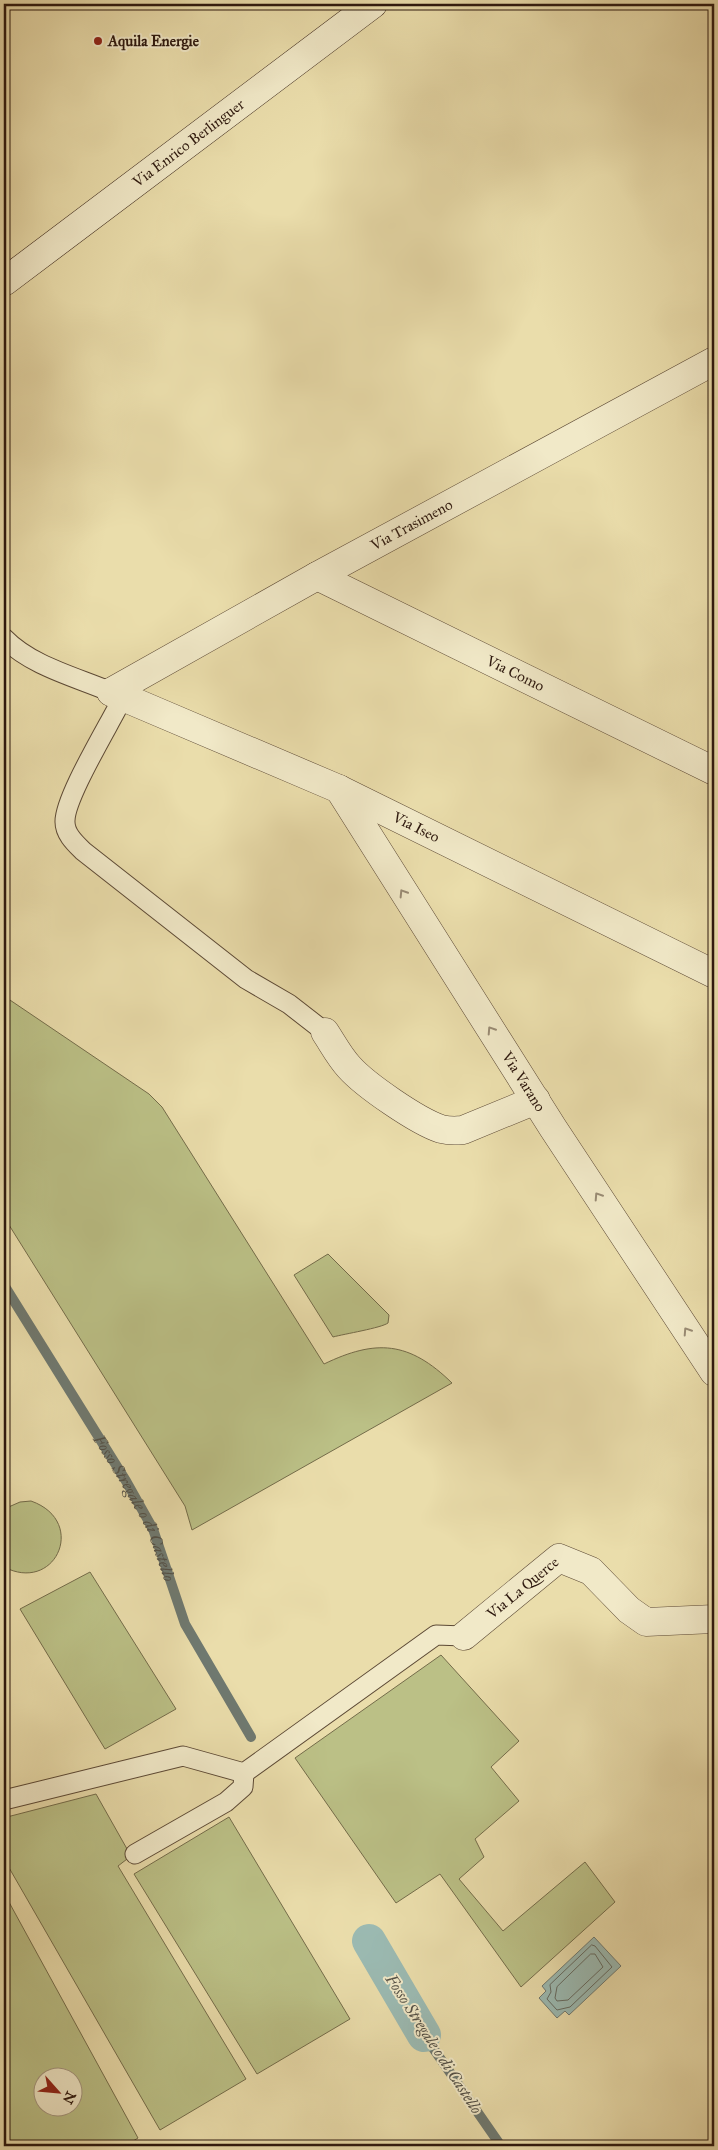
<svg xmlns="http://www.w3.org/2000/svg" width="718" height="2150" viewBox="0 0 718 2150" font-family="'IM FELL Great Primer',serif">
	<style>
		.green { fill: #bbc086; stroke: #746c4a; fill-rule: evenodd }
		.water { fill: #9bbab2; stroke: #6f7970 }
		.lines { fill: none; stroke-linecap: round; stroke-linejoin: round }
		.shore { stroke: #646960; stroke-width: 1 }
		.stream { stroke: #6f7970; stroke-width: 10 }
		.canal { stroke: #9bbab2; stroke-width: 34 }
		.service-casing { stroke: #5c4935; stroke-width: 21 }
		.minor-casing { stroke: #5c4935; stroke-width: 29 }
		.secondary-casing { stroke: #2d180e; stroke-width: 29 }
		.service { stroke: #f1e9c8; stroke-width: 19 }
		.minor { stroke: #f1e9c8; stroke-width: 28 }
		.secondary { stroke: #f1e9c8; stroke-width: 28 }
		.oneway { stroke: #998b74 }
		.poi-dot { fill: #8f2418; stroke: #f1e9c8; stroke-width: 2 }
		.labels { text-anchor: middle; dominant-baseline: central; stroke-width: 4; stroke-linejoin: round; paint-order: stroke }
		.poi-label { font-size: 15px; font-weight: bold; fill: #2d180e; stroke: #f1e9c8; text-anchor: start }
		.street-label { font-size: 15px; fill: #2d180e; stroke: #f1e9c8 }
		.water-label { font-size: 16px; font-style: italic; fill: #545147; stroke: #f1e9c8 }
	</style>
	<rect width="100%" height="100%" fill="#eaddab"/>
	<filter id="stains"><feTurbulence type="fractalNoise" baseFrequency=".004" numOctaves="4"/><feColorMatrix values="0 0 0 0 .2 0 0 0 0 .09 0 0 0 0 .02 0 0 0 .5 -.17"/></filter>
	<radialGradient id="worn" r=".72"><stop offset=".6" stop-color="#630" stop-opacity="0"/><stop offset="1" stop-color="#630" stop-opacity=".3"/></radialGradient>
	<g class="green">
		<path d="M4,996L149,1094L162,1107L324,1364C376,1339 409,1341 452,1383L192,1530L185,1506L4,1217Z"/>
		<path d="M328,1254L389,1315L388,1323C381,1328 344,1334 333,1337L294,1275Z"/>
		<path d="M31,1501C88,1521 56,1594 4,1567V1509L20,1502Z"/>
		<polygon points="90,1572 176,1709 105,1749 20,1609"/>
		<polygon points="441,1655 519,1741 491,1767 519,1801 475,1839 484,1857 459,1879 503,1931 585,1862 615,1902 521,1987 440,1874 396,1903 295,1758"/>
		<polygon points="96,1794 131,1856 118,1866 246,2079 160,2130 4,1859 4,1823 7,1817"/>
		<polygon points="229,1817 350,2019 257,2074 134,1874"/>
		<path d="M4,1893L138,2138L125,2146H4ZM42,2078H72V2108H42Z"/>
	</g>
	<polygon class="water" points="594,1937 621,1966 569,2015 565,2011 557,2018 539,1998 546,1991 542,1986"/>
	<g class="lines">
		<g class="shore">
			<polygon points="592,1945 595,1946 612,1967 570,2007 557,2010 547,1999 551,1992 550,1985"/>
			<polygon points="591,1954 595,1954 603,1967 568,2000 557,2001 555,1998 557,1987"/>
		</g>
		<g class="stream">
			<path id="s1" d="M4,1285L126,1481L153,1529L185,1624L251,1737"/>
			<polyline points="424,2035 501,2146"/>
		</g>
		<polyline class="canal" points="369,1941 424,2035"/>
		<defs>
			<g id="service">
				<path d="M4,638C31,666 76,677 111,692"/>
				<path d="M123,697C110,724 64,798 65,822C65,834 75,843 83,851L246,979L289,1004L325,1032"/>
				<polyline points="4,1800 183,1756 244,1773 436,1635 464,1636"/>
				<polyline points="135,1854 226,1802 243,1787 244,1773"/>
			</g>
			<g id="minor">
				<path id="s2" d="M317,576L714,771"/>
				<path id="s3" d="M111,692L317,576L714,361"/>
				<path id="s4" d="M111,692L339,789L714,974"/>
				<path id="s5" d="M339,789L553,1128L714,1372"/>
				<path d="M325,1032C333,1044 339,1056 349,1067C365,1085 417,1121 441,1129C449,1131 455,1131 463,1130L536,1100"/>
				<path id="s6" d="M464,1636L559,1558L591,1571L629,1610L646,1622L714,1619"/>
			</g>
			<g id="secondary">
				<path id="s7" d="M4,282L373,4"/>
			</g>
		</defs>
		<use href="#service" class="service-casing"/>
		<use href="#minor" class="minor-casing"/>
		<use href="#secondary" class="secondary-casing"/>
		<use href="#service" class="service"/>
		<use href="#minor" class="minor"/>
		<use href="#secondary" class="secondary"/>
	</g>
	<defs><path id="oneway-chevron" d="M-2-3.5L2.5 0L-2 3.5" fill="none" stroke-width="1.6" stroke-linecap="round" stroke-linejoin="round" transform="scale(1.25)"/></defs>
	<g class="oneway">
		<use href="#oneway-chevron" transform="translate(403 893) rotate(-122)"/>
		<use href="#oneway-chevron" transform="translate(491 1030) rotate(-123)"/>
		<use href="#oneway-chevron" transform="translate(598 1196) rotate(-123)"/>
		<use href="#oneway-chevron" transform="translate(687 1331) rotate(-123)"/>
	</g>
	<circle class="poi-dot" cx="98" cy="41" r="5"/>
	<g class="labels">
		<g class="poi-label">
			<text x="108" y="41">Aquila Energie</text>
		</g>
		<g class="street-label">
			<text stroke="none"><textPath href="#s7" startOffset="231">Via Enrico Berlinguer</textPath></text>
			<text stroke="none"><textPath href="#s3" startOffset="344">Via Trasimeno</textPath></text>
			<text stroke="none"><textPath href="#s2" startOffset="221">Via Como</textPath></text>
			<text stroke="none"><textPath href="#s4" startOffset="334">Via Iseo</textPath></text>
			<text stroke="none"><textPath href="#s5" startOffset="346">Via Varano</textPath></text>
			<text stroke="none"><textPath href="#s6" startOffset="76">Via La Querce</textPath></text>
		</g>
		<g class="water-label">
			<text stroke="none"><textPath href="#s1" startOffset="259">Fosso Stregale o di Castello</textPath></text>
			<text transform="translate(434 2044) rotate(57)">Fosso Stregale o di Castello</text>
		</g>
	</g>
	<rect width="718" height="2150" fill="none" stroke="#eaddab" stroke-width="20"/>
	<rect x="5" y="5" width="708" height="2140" fill="none" stroke="#2d180e" stroke-width="2.5"/>
	<rect x="10" y="10" width="698" height="2130" fill="none" stroke="#2d180e"/>
	<g transform="translate(58 2092) rotate(117)"><circle r="24" fill="#f1e9c8" stroke="#a3957e"/>
	<path d="M0-4L9 19L0 12L-9 19Z" fill="#8f2418"/>
	<text y="-8" font-size="14" font-weight="bold" text-anchor="middle" fill="#2d180e">N</text>
	</g>
	<rect width="100%" height="100%" filter="url(#stains)"/>
	<rect width="100%" height="100%" fill="url(#worn)"/>
</svg>
